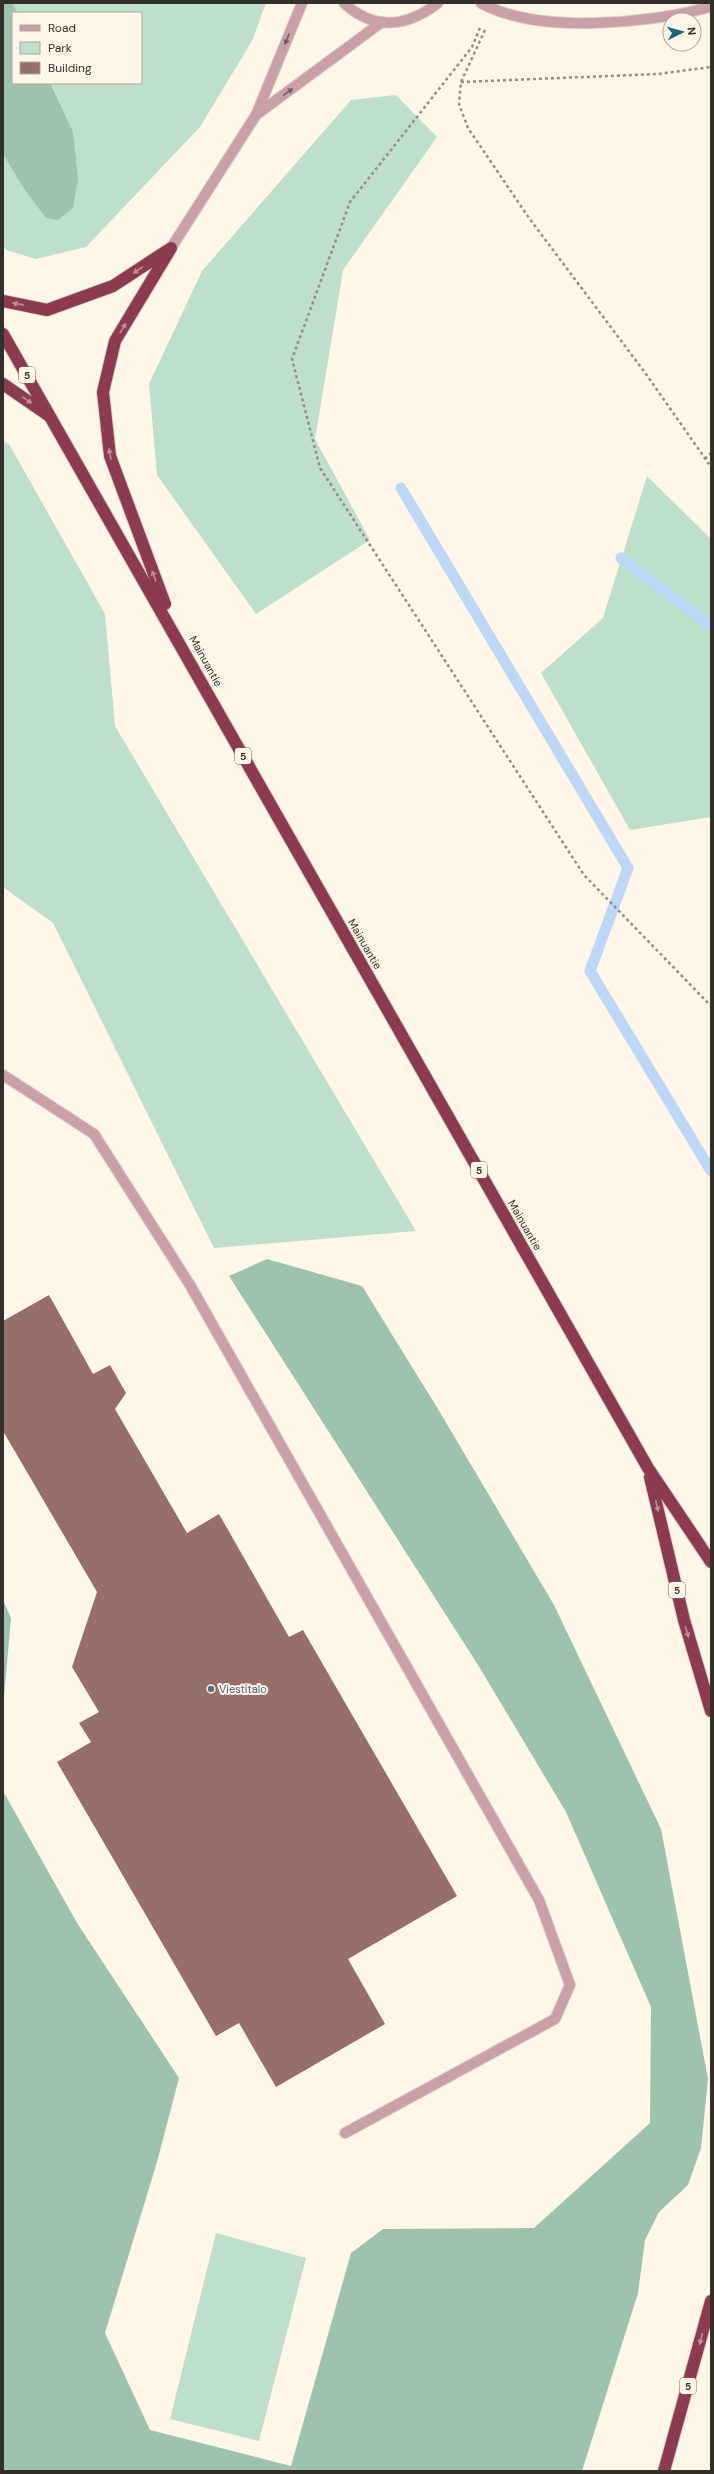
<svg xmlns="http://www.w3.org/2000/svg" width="714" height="2474" viewBox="0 0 714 2474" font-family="'DM Sans',sans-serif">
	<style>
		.green { fill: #bedfca; fill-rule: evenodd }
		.forest { fill: #9ec3ac }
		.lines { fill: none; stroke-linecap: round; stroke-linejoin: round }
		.stream { stroke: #bed7f6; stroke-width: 11 }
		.building { fill: #966f6c }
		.minor-casing { stroke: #d9d2c7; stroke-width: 12 }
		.highway-casing { stroke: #d9d2c7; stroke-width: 14 }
		.path { stroke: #948f86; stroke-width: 2.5; stroke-dasharray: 3 3; stroke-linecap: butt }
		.minor { stroke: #caa0a7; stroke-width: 10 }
		.highway { stroke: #8b3b4d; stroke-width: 12 }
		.oneway { fill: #6f5d5d }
		.oneway2 { fill: #bf8f93 }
		.service-dot { fill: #5c6f8a; stroke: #fef6e9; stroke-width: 1.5 }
		.labels { text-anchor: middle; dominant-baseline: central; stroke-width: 4; stroke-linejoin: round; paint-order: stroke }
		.shield { fill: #fef6e9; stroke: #706b64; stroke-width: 1 }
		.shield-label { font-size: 10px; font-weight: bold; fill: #33302b }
		.street-label { font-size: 11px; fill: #33302b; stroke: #fef6e9 }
		.service-label { font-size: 11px; fill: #4e5e75; stroke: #fef6e9; text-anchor: start }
	</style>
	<rect width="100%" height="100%" fill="#fef6e9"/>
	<g class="green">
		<path d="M3,3H266L252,41L200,127L86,247L36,259L6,250L3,245ZM13,13H141V83H13Z"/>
		<polygon points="396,95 437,137 343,270 315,439 370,540 256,614 157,475 149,384 202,271 351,100"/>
		<polygon points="3,441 9,444 105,614 115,726 416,1231 214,1248 53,923 3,887"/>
		<polygon points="647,476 711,539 711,817 630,830 541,673 603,618"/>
		<polygon points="216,2233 306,2258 259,2441 170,2419"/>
	</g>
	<g class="forest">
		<polygon points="3,3 12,3 17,13 13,13 13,83 50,83 73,132 78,179 73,208 58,220 46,218 25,190 3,154"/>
		<polygon points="267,1259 362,1286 438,1409 554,1605 661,1829 708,2079 701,2148 688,2185 659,2212 645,2240 638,2293 582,2471 3,2471 3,1791 77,1923 179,2078 157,2162 105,2333 150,2430 291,2466 351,2253 383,2229 534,2228 650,2123 651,2007 566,1812 478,1665 229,1276"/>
		<polygon points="3,1600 11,1618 3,1708"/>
	</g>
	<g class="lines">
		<g class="stream">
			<polyline points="401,488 628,868 590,971 711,1171"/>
			<polyline points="621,558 711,626"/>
		</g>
	</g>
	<polygon class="building" points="49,1295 93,1374 110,1365 126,1393 115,1409 187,1533 219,1514 289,1637 303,1630 457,1896 348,1959 385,2024 276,2087 239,2023 216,2036 57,1762 91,1742 79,1723 99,1712 72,1667 97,1592 3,1431 3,1321"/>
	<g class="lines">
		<defs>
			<g id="minor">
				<path d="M344,3C374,31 407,27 438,3"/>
				<path d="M481,3C539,35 649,23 711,7"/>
				<polyline points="256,115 382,22"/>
				<polyline points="171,248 256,115 302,3"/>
				<polyline points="3,1075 94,1134 190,1285 539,1900 570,1985 555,2019 345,2133"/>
			</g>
			<g id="highway">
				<polyline points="3,301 47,310 113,286 168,250"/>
				<polyline points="3,334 648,1468 711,1562"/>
				<polyline points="3,384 48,415"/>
				<polyline points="165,604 110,456 103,392 115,341 171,248"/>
				<polyline points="650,1477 684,1620 711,1711"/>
				<polyline points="664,2471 711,2301"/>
			</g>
		</defs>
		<use href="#minor" class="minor-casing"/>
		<use href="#highway" class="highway-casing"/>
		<g class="path">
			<polyline points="480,28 472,47 350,202 292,359 320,468 584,875 711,1006"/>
			<polyline points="485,30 461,82 459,104 468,128 529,218 646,374 711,467"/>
			<polyline points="461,82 658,74 711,67"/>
			<polyline points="705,459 711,453"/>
		</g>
		<use href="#minor" class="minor"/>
		<use href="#highway" class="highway"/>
	</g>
	<defs><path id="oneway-solid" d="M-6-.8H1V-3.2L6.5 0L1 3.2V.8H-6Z"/></defs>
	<g class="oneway">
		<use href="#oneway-solid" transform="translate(287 39) rotate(112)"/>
		<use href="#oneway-solid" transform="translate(288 92) rotate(-36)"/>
	</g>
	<g class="oneway2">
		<use href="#oneway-solid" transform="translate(138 270) rotate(146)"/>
		<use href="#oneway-solid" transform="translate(18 304) rotate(-169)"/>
		<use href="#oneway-solid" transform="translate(123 328) rotate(-59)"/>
		<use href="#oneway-solid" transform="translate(27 400) rotate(34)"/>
		<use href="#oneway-solid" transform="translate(110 454) rotate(-101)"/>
		<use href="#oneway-solid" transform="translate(154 576) rotate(-110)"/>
		<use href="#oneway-solid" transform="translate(657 1506) rotate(77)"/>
		<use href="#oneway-solid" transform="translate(687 1632) rotate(73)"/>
		<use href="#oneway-solid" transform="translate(701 2339) rotate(105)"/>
	</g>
	<circle class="service-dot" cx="211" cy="1689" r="4"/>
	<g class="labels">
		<g class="shield">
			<rect x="19" y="367" width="16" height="16" rx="3"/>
			<rect x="235" y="748" width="16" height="16" rx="3"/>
			<rect x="471" y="1162" width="16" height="16" rx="3"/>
			<rect x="669" y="1582" width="16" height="16" rx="3"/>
			<rect x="680" y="2378" width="16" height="16" rx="3"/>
		</g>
		<g class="shield-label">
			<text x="27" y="375">5</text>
			<text x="243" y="756">5</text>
			<text x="479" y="1170">5</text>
			<text x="677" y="1590">5</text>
			<text x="688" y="2386">5</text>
		</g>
		<g class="street-label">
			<text transform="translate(206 661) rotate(61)">Mainuantie</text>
			<text transform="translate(365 944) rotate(60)">Mainuantie</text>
			<text transform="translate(525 1225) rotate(60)">Mainuantie</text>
		</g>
		<g class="service-label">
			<text x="219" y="1689">Viestitalo</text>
		</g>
	</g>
	<rect width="714" height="2474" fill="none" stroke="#33302b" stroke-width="8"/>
	<rect x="12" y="12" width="130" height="72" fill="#fef6e9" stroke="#ada79d"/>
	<rect x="20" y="25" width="20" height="6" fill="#caa0a7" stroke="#ada79d"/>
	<text x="48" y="32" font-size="12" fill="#33302b">Road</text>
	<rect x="20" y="42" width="20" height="12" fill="#bedfca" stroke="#ada79d"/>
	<text x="48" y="52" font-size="12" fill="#33302b">Park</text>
	<rect x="20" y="62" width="20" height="12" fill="#966f6c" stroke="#ada79d"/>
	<text x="48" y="72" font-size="12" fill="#33302b">Building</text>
	<g transform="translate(682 32) rotate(84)"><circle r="19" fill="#fef6e9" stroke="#ada79d"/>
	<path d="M0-3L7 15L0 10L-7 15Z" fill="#216677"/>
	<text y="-6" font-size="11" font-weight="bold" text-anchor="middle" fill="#33302b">N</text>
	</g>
</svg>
